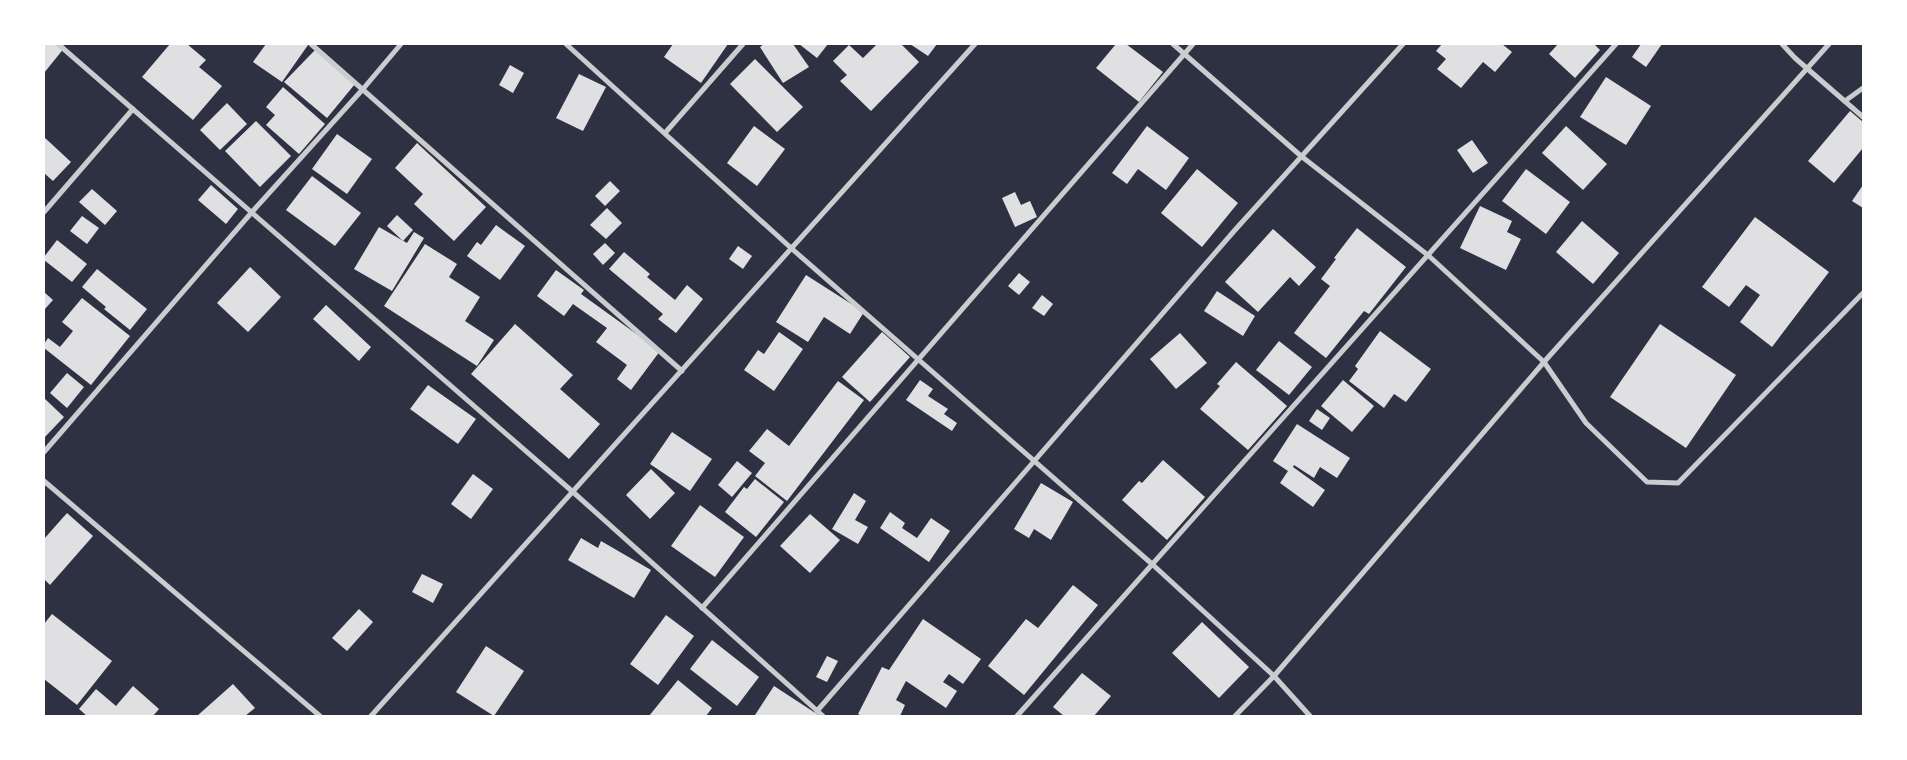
<svg xmlns="http://www.w3.org/2000/svg" width="1907" height="760" viewBox="0 0 1907 760" font-family="Inter,sans-serif">
	<style>
		.building { fill: #e0e0e3 }
		.lines { fill: none; stroke-linecap: round; stroke-linejoin: round }
		.minor { stroke: #caccd0; stroke-width: 5 }
	</style>
	<rect width="100%" height="100%" fill="#2d3142"/>
	<g class="building">
		<polygon points="44,44 61,44 65,47 44,73"/>
		<polygon points="170,44 187,44 206,60 199,67 222,86 193,120 142,77"/>
		<polygon points="266,44 307,44 308,45 282,82 253,62"/>
		<polygon points="673,44 728,44 701,83 664,57"/>
		<polygon points="764,44 793,44 809,67 783,83 760,47"/>
		<polygon points="799,44 828,44 817,58"/>
		<polygon points="877,44 901,44 919,62 871,111 840,81 847,75 833,61 849,45 863,58"/>
		<polygon points="910,44 937,44 928,56"/>
		<polygon points="1116,44 1126,44 1163,72 1139,102 1096,68"/>
		<polygon points="1442,44 1502,44 1512,52 1495,72 1483,62 1461,88 1437,69 1446,59 1436,51"/>
		<polygon points="1558,44 1594,44 1600,50 1575,78 1549,54"/>
		<polygon points="1641,44 1662,44 1646,67 1632,57"/>
		<polygon points="315,50 355,84 327,118 284,82"/>
		<polygon points="755,59 803,107 777,132 730,84"/>
		<polygon points="510,65 524,73 513,93 499,85"/>
		<polygon points="579,74 606,87 583,131 556,118"/>
		<polygon points="1606,77 1651,106 1626,145 1580,117"/>
		<polygon points="283,87 325,124 299,154 266,125 275,115 266,107"/>
		<polygon points="227,103 247,124 220,150 200,130"/>
		<polygon points="1850,111 1863,122 1863,148 1834,183 1808,161"/>
		<polygon points="256,121 291,156 260,187 225,151"/>
		<polygon points="754,126 785,149 757,186 727,163"/>
		<polygon points="1147,126 1189,158 1166,190 1138,169 1127,184 1112,173"/>
		<polygon points="1566,126 1607,164 1583,190 1542,153"/>
		<polygon points="337,134 372,159 347,194 312,169"/>
		<polygon points="44,137 71,162 53,181 44,173"/>
		<polygon points="1472,140 1488,163 1473,173 1457,150"/>
		<polygon points="417,143 486,207 454,241 414,204 423,194 395,168"/>
		<polygon points="1197,169 1238,203 1202,247 1161,213"/>
		<polygon points="1526,169 1570,202 1546,234 1502,201"/>
		<polygon points="312,176 361,213 335,246 286,210"/>
		<polygon points="610,181 620,191 605,206 595,196"/>
		<polygon points="211,185 238,209 226,224 198,200"/>
		<polygon points="1863,185 1863,208 1852,201"/>
		<polygon points="92,189 117,211 105,225 79,202"/>
		<polygon points="1015,192 1021,205 1030,201 1037,217 1015,227 1002,198"/>
		<polygon points="1480,206 1512,221 1507,232 1521,239 1506,270 1460,248"/>
		<polygon points="607,208 622,223 606,239 590,225"/>
		<polygon points="397,215 413,230 403,241 387,226"/>
		<polygon points="82,216 99,228 87,244 70,231"/>
		<polygon points="1755,217 1829,272 1772,347 1740,322 1760,295 1746,285 1729,307 1702,287"/>
		<polygon points="1582,221 1619,253 1593,284 1556,252"/>
		<polygon points="496,225 525,246 500,280 467,256 477,242 481,245"/>
		<polygon points="379,227 407,243 414,232 424,238 392,291 354,269"/>
		<polygon points="1357,228 1406,267 1369,314 1364,311 1326,358 1294,333 1330,286 1321,279 1336,259 1334,258"/>
		<polygon points="1273,229 1316,267 1299,286 1290,277 1258,312 1225,282"/>
		<polygon points="57,240 87,264 72,282 44,260 44,257"/>
		<polygon points="605,243 615,253 603,265 593,254"/>
		<polygon points="425,244 457,264 449,277 480,297 465,321 494,340 477,366 384,306"/>
		<polygon points="738,246 752,256 743,269 729,259"/>
		<polygon points="624,252 650,274 647,277 675,300 687,285 703,299 676,333 658,319 663,314 609,269"/>
		<polygon points="250,267 281,297 248,332 217,303"/>
		<polygon points="97,269 147,309 130,330 104,309 106,307 82,287"/>
		<polygon points="556,270 584,290 581,294 660,351 631,390 617,379 627,365 596,342 607,328 573,304 564,316 537,296"/>
		<polygon points="1019,273 1030,282 1019,295 1008,286"/>
		<polygon points="806,275 864,312 850,334 824,317 808,342 776,322"/>
		<polygon points="1217,291 1255,316 1243,336 1204,311"/>
		<polygon points="44,292 53,300 44,310"/>
		<polygon points="1042,295 1053,304 1044,316 1032,308"/>
		<polygon points="82,298 130,336 91,385 44,348 44,344 48,338 60,347 73,331 62,322"/>
		<polygon points="326,305 371,347 359,361 313,319"/>
		<polygon points="515,324 573,375 560,389 600,424 569,459 471,374"/>
		<polygon points="1660,324 1736,375 1686,448 1610,397"/>
		<polygon points="1380,331 1431,369 1406,402 1394,394 1384,408 1349,381 1358,369 1355,366"/>
		<polygon points="779,332 803,349 774,391 744,370 758,350 764,354"/>
		<polygon points="882,332 910,357 870,402 842,377"/>
		<polygon points="1180,333 1207,363 1176,389 1150,359"/>
		<polygon points="1279,341 1312,367 1289,395 1256,370"/>
		<polygon points="1236,362 1287,406 1248,450 1200,409 1220,386 1217,384"/>
		<polygon points="67,373 84,387 67,408 50,393"/>
		<polygon points="920,380 933,389 928,396 948,409 944,414 957,423 952,431 906,400"/>
		<polygon points="1343,380 1374,406 1352,432 1321,406"/>
		<polygon points="838,381 864,400 787,501 755,476 765,463 749,451 767,429 789,446"/>
		<polygon points="428,385 476,419 458,444 410,409"/>
		<polygon points="44,398 64,417 44,438"/>
		<polygon points="1317,409 1330,418 1322,430 1309,421"/>
		<polygon points="1297,424 1350,458 1337,478 1320,467 1314,478 1294,465 1293,467 1325,490 1313,507 1280,483 1288,471 1273,461"/>
		<polygon points="672,432 712,459 690,491 650,464"/>
		<polygon points="1163,460 1205,497 1167,540 1122,500 1139,481 1142,483"/>
		<polygon points="737,461 752,473 732,497 718,485"/>
		<polygon points="651,469 675,493 650,519 626,495"/>
		<polygon points="473,474 493,489 471,519 451,504"/>
		<polygon points="755,479 784,502 756,537 725,512 744,487 747,489"/>
		<polygon points="1041,483 1073,502 1051,540 1034,529 1029,538 1014,529"/>
		<polygon points="854,493 866,501 855,520 868,527 858,544 832,529"/>
		<polygon points="700,505 744,537 715,577 671,546"/>
		<polygon points="890,512 905,523 902,528 917,538 931,518 950,531 929,562 880,528"/>
		<polygon points="67,513 93,536 50,585 44,579 44,539"/>
		<polygon points="810,514 840,540 810,573 780,546"/>
		<polygon points="581,538 598,548 601,541 651,570 634,598 568,560"/>
		<polygon points="422,574 443,584 433,603 412,592"/>
		<polygon points="1073,585 1098,605 1024,695 988,666 1026,619 1038,628"/>
		<polygon points="359,609 373,622 347,651 332,638"/>
		<polygon points="52,614 112,661 77,705 44,679 44,624"/>
		<polygon points="666,615 694,636 658,685 630,664"/>
		<polygon points="923,619 981,659 963,684 949,674 943,682 957,691 946,708 906,681 896,700 905,705 900,716 862,716 858,714 882,667 889,670"/>
		<polygon points="1202,622 1249,667 1219,698 1172,653"/>
		<polygon points="712,640 759,677 737,706 690,669"/>
		<polygon points="486,646 524,671 494,716 456,692"/>
		<polygon points="827,656 838,661 827,682 816,677"/>
		<polygon points="1082,673 1111,696 1094,716 1064,716 1053,707"/>
		<polygon points="678,680 712,708 706,716 649,716"/>
		<polygon points="233,684 255,708 245,716 197,716"/>
		<polygon points="133,686 159,709 153,716 87,716 79,709 96,689 116,706"/>
		<polygon points="774,686 820,716 756,716 755,715"/>
	</g>
	<g class="lines">
		<g class="minor">
			<polyline points="58,44 573,492 823,716"/>
			<polyline points="311,44 682,371"/>
			<polyline points="566,44 791,248 1152,564 1274,676 1310,716"/>
			<polyline points="1173,44 1301,156 1429,256 1544,362 1586,423 1647,482 1678,483 1863,293"/>
			<polyline points="1782,44 1795,58 1863,117"/>
			<polyline points="1845,101 1863,88"/>
			<polyline points="665,133 743,44"/>
			<polyline points="44,212 133,109"/>
			<polyline points="44,452 252,212 363,89 401,44"/>
			<polyline points="44,481 320,716"/>
			<polyline points="702,608 1193,44"/>
			<polyline points="817,711 1235,230 1403,44"/>
			<polyline points="371,716 975,44"/>
			<polyline points="1017,716 1616,44"/>
			<polyline points="1235,716 1274,676 1544,362 1829,44"/>
		</g>
	</g>
	<rect width="1907" height="760" fill="none" stroke="#ffffff" stroke-width="90"/>
</svg>
